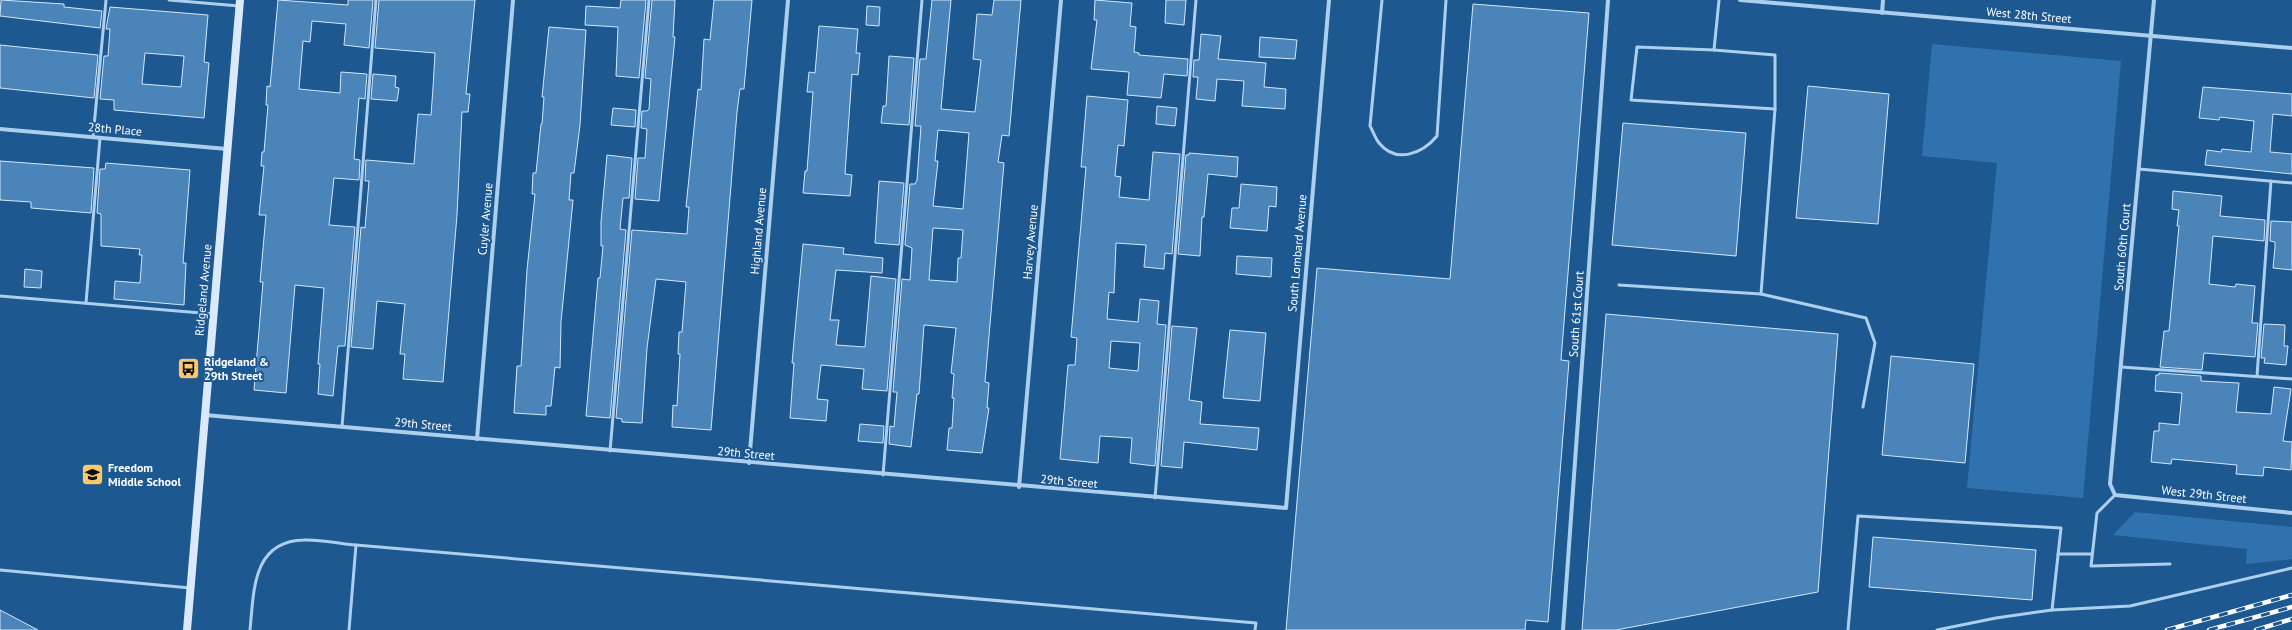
<svg xmlns="http://www.w3.org/2000/svg" width="2292" height="630" viewBox="0 0 2292 630" font-family="'PT Sans',sans-serif">
	<style>
		.green { fill: #3072ae }
		.building { fill: #4a84b9; stroke: #d3e8fa; fill-rule: evenodd }
		.lines { fill: none; stroke-linecap: round; stroke-linejoin: round }
		.lane { stroke: #adcfee; stroke-width: 3 }
		.street { stroke: #adcfee; stroke-width: 4 }
		.secondary { stroke: #daeafa; stroke-width: 8 }
		.rail-casing { stroke: #fff; stroke-width: 4.5 }
		.rail { stroke: #1d5891; stroke-width: 3; stroke-dasharray: 9; stroke-linecap: butt }
		.labels { text-anchor: middle; dominant-baseline: central; stroke-width: 4; stroke-linejoin: round; paint-order: stroke }
		.street-label { font-size: 12px; fill: #fff; stroke: #1d5891 }
		.poi-label { font-size: 12px; font-weight: bold; fill: #fff; stroke: #1d5891; text-anchor: start }
	</style>
	<rect width="100%" height="100%" fill="#1d5891"/>
	<g class="green">
		<polygon points="1932,44 2121,61 2083,498 1967,488 1997,163 1922,156"/>
		<polygon points="2135,512 2292,527 2292,559 2246,564 2247,549 2113,535"/>
	</g>
	<g class="building">
		<polygon points="1,0 64,4 64,7 102,11 100,28 0,16"/>
		<polygon points="278,0 348,5 348,0 373,0 369,48 344,45 346,24 312,21 310,42 303,41 299,89 340,93 341,72 367,74 365,99 359,98 354,159 360,160 359,180 334,178 329,225 355,227 345,346 338,346 333,396 318,394 320,364 318,364 324,288 295,285 286,393 254,390 263,282 260,282 266,215 259,215 264,166 261,166 262,152 264,152 268,105 266,105 267,86 270,87"/>
		<polygon points="379,0 475,0 466,94 470,94 468,112 462,112 457,215 443,382 403,379 405,354 400,354 405,304 377,301 373,349 351,347 361,227 365,228 369,181 365,181 366,160 414,164 418,114 431,115 433,88 435,53 375,48"/>
		<polygon points="621,0 646,0 639,78 616,76 618,27 585,25 586,6 620,8"/>
		<polygon points="652,0 675,0 673,37 675,37 659,201 635,199 638,158 645,158 647,129 641,128 642,111 647,111 649,109 651,79 645,78"/>
		<polygon points="714,0 752,0 744,89 740,89 737,112 711,430 672,427 673,405 677,406 680,354 678,354 679,332 682,332 686,282 656,279 647,348 642,423 622,422 622,419 616,418 632,230 687,234 689,207 686,207 698,89 701,90 704,39 710,40"/>
		<path d="M932,0H951L941,109L975,112L981,60L973,59L977,14L992,15L994,0H1021L1009,136L1002,135L998,162L1004,163L985,382L989,383L987,408H989L982,453L947,450L949,428H952L954,398H952L954,374L951,373L956,328L924,325L919,394H917L911,447L889,444L890,426L894,427L897,392H893L902,279L910,280L912,248L905,245L910,184H915L917,180L921,126H915L920,59H926ZM938,130L969,133L963,209L933,206L938,161H935ZM933,228L963,230L961,258H958L957,282L929,280Z"/>
		<polygon points="1095,0 1132,3 1130,26 1136,27 1134,52 1139,53 1139,55 1188,59 1187,76 1164,74 1161,98 1127,95 1129,72 1091,69 1097,20 1094,20"/>
		<polygon points="1166,0 1186,0 1184,25 1165,23"/>
		<polygon points="1473,4 1589,13 1561,360 1569,361 1548,622 1526,620 1525,630 1286,630 1317,268 1450,279"/>
		<polygon points="867,6 880,7 879,26 866,25"/>
		<path d="M110,7L208,15L204,62L209,63L204,118L114,110V100L100,99L104,56H108L110,29H106ZM145,53L184,56L181,87L142,84Z"/>
		<polygon points="819,26 858,29 856,53 860,53 858,75 852,74 845,174 852,175 850,196 803,193 805,171 807,171 813,92 807,92 809,72 815,73"/>
		<polygon points="549,27 586,30 580,125 574,173 571,173 569,200 573,200 561,322 560,368 555,367 551,406 546,406 546,415 514,413 517,366 521,366 527,270 535,194 532,194 533,173 536,173 541,124 542,124 544,97 542,97"/>
		<polygon points="1201,34 1221,36 1218,59 1266,63 1264,87 1286,89 1285,109 1242,106 1244,81 1217,79 1215,101 1196,99 1198,77 1193,77 1194,60 1199,60"/>
		<polygon points="1260,37 1297,40 1295,59 1259,57"/>
		<polygon points="0,45 98,55 94,98 0,88"/>
		<polygon points="889,56 914,58 909,125 881,123 883,106 886,106"/>
		<polygon points="373,74 396,76 395,87 399,88 397,101 371,99"/>
		<polygon points="1808,86 1889,94 1878,224 1796,218"/>
		<polygon points="2203,87 2292,94 2292,116 2273,114 2270,152 2292,154 2292,174 2205,165 2207,150 2221,152 2222,149 2251,152 2254,121 2220,117 2219,120 2199,118"/>
		<path d="M1087,96L1128,100L1124,146L1118,145L1115,176L1121,177L1119,197L1149,200L1153,152L1180,154L1172,254L1165,253L1164,269L1144,267L1146,245L1116,243L1114,293L1109,292L1107,319L1138,322L1140,299L1159,301L1157,324L1166,325L1155,466L1130,463L1132,438L1100,436L1098,463L1060,459L1068,365H1075L1077,338L1071,337L1086,167H1081ZM1111,341L1140,343L1138,371L1109,368Z"/>
		<polygon points="1157,106 1177,108 1175,126 1156,124"/>
		<polygon points="613,108 636,110 635,127 611,125"/>
		<polygon points="1623,123 1746,133 1736,256 1612,245"/>
		<polygon points="1189,153 1238,157 1237,177 1208,174 1204,217 1202,217 1200,256 1178,254 1186,155 1189,155"/>
		<polygon points="607,155 632,158 629,198 623,198 620,229 626,230 610,418 586,416 598,278 600,278 603,246 601,246 601,222"/>
		<polygon points="0,161 94,168 91,213 31,208 31,202 0,200"/>
		<polygon points="106,163 190,170 183,263 186,263 184,305 114,299 115,281 140,283 142,255 139,255 140,249 101,246 101,214 97,213 100,169 105,169"/>
		<polygon points="879,181 904,183 899,245 875,243"/>
		<polygon points="1241,184 1277,187 1276,207 1269,206 1267,231 1230,228 1232,208 1239,208"/>
		<polygon points="2173,191 2222,196 2220,216 2265,220 2264,241 2213,236 2209,284 2235,287 2236,284 2255,286 2252,323 2258,323 2255,357 2204,353 2202,370 2160,367 2164,331 2169,331 2179,226 2177,226 2179,210 2172,209"/>
		<polygon points="2271,221 2292,222 2292,270 2273,268 2275,247 2275,242 2270,241"/>
		<polygon points="803,244 844,248 843,254 883,258 882,273 836,270 830,320 839,320 836,345 865,347 871,276 896,279 887,391 862,389 864,369 821,365 817,399 828,400 826,421 790,418 794,363 792,363"/>
		<polygon points="1237,256 1272,258 1271,277 1236,274"/>
		<polygon points="25,269 42,271 41,288 24,287"/>
		<polygon points="1606,314 1838,334 1818,592 1616,630 1582,630"/>
		<polygon points="2264,324 2285,325 2284,346 2288,346 2286,365 2264,363 2265,358 2261,358"/>
		<polygon points="1172,326 1197,328 1189,400 1202,402 1200,424 1259,428 1257,450 1184,442 1182,468 1161,466"/>
		<polygon points="1230,330 1266,333 1260,401 1223,398"/>
		<polygon points="1891,356 1974,364 1965,463 1882,455"/>
		<polygon points="2159,373 2201,376 2201,381 2239,383 2236,412 2271,414 2274,387 2291,389 2283,441 2292,442 2291,470 2264,467 2263,476 2236,474 2237,465 2172,459 2171,464 2151,462 2154,431 2159,431 2159,423 2179,425 2182,393 2155,391 2156,375 2159,375"/>
		<polygon points="860,424 884,426 883,443 858,441"/>
		<polygon points="1873,537 2036,550 2032,600 1869,587"/>
		<polygon points="0,610 38,630 0,630"/>
	</g>
	<g class="lines">
		<g class="lane">
			<polyline points="169,0 239,6"/>
			<path d="M1382,0L1370,126C1373,131 1375,138 1379,143C1396,164 1422,154 1437,136L1446,0"/>
			<polyline points="1719,0 1714,50 1637,47 1631,100 1775,109"/>
			<polyline points="93,137 106,0"/>
			<polyline points="2139,169 2292,183"/>
			<polyline points="1619,285 1761,294 1775,109 1775,55 1714,50"/>
			<polyline points="1761,294 1866,318 1875,343 1863,407"/>
			<polyline points="0,296 213,314"/>
			<polyline points="86,303 100,138"/>
			<polyline points="2121,367 2292,379"/>
			<polyline points="2257,376 2271,181"/>
			<polyline points="342,427 376,0"/>
			<polyline points="610,451 649,0"/>
			<polyline points="883,475 922,0"/>
			<polyline points="2115,495 2097,513 2091,566 2170,564"/>
			<polyline points="1155,498 1196,0"/>
			<polyline points="2058,554 2092,554"/>
			<polyline points="0,570 190,588"/>
			<path d="M250,630C254,591 252,541 304,540C321,539 339,544 356,545"/>
			<polyline points="349,630 356,545 1256,623 1255,630"/>
			<polyline points="1848,630 1858,516 2061,528 2052,610"/>
			<polyline points="1937,630 1996,618 2052,610 2130,606 2292,568"/>
		</g>
		<g class="street">
			<polyline points="1740,0 2292,48"/>
			<polyline points="2154,0 2110,484 2115,495 2292,513"/>
			<polyline points="1882,13 1883,0"/>
			<polyline points="0,129 227,149"/>
			<polyline points="205,415 1286,508 1329,0"/>
			<polyline points="477,439 513,0"/>
			<polyline points="749,463 788,0"/>
			<polyline points="1019,487 1061,0"/>
			<polyline points="1563,630 1608,0"/>
		</g>
		<polyline class="secondary" points="187,630 240,0"/>
		<defs>
			<g id="rail">
				<polyline points="2167,630 2292,595"/>
				<polyline points="2209,630 2292,607"/>
				<polyline points="2256,630 2292,619"/>
			</g>
		</defs>
		<use href="#rail" class="rail-casing"/>
		<use href="#rail" class="rail"/>
	</g>
	<defs>
		<symbol id="bus-square" viewBox="-11 -11 22 22"><rect x="-9" y="-9" width="18" height="18" rx="4" fill="#fdc86c" stroke="#1d5891"/><path d="M-5-6H5V4H4V6H2V4H-2V6H-4V4H-5ZM-3.5-4V0h7V-4ZM-3.5 1.2v1.5H-2V1.2ZM2 1.2v1.5H3.5V1.2Z" fill="#111"/></symbol>
		<symbol id="school-square" viewBox="-11 -11 22 22"><rect x="-9" y="-9" width="18" height="18" rx="4" fill="#fdc86c" stroke="#1d5891"/><path d="M0-5L7-2L0 1L-7-2ZM-4 1L0 2.5L4 1V4Q0 6-4 4Z" fill="#111"/></symbol>
	</defs>
	<g fill-rule="evenodd">
		<use href="#bus-square" x="176" y="356" width="25" height="25"/>
		<use href="#school-square" x="80" y="462" width="25" height="25"/>
	</g>
	<g class="labels">
		<g class="street-label">
			<text transform="translate(2029 15) rotate(5)">West 28th Street</text>
			<text transform="translate(115 129) rotate(5)">28th Place</text>
			<text transform="translate(485 219) rotate(-85)">Cuyler Avenue</text>
			<text transform="translate(758 231) rotate(-85)">Highland Avenue</text>
			<text transform="translate(1030 242) rotate(-85)">Harvey Avenue</text>
			<text transform="translate(2122 247) rotate(-85)">South 60th Court</text>
			<text transform="translate(1297 253) rotate(-85)">South Lombard Avenue</text>
			<text transform="translate(203 290) rotate(-85)">Ridgeland Avenue</text>
			<text transform="translate(1576 314) rotate(-86)">South 61st Court</text>
			<text transform="translate(423 424) rotate(5)">29th Street</text>
			<text transform="translate(746 453) rotate(5)">29th Street</text>
			<text transform="translate(1069 481) rotate(5)">29th Street</text>
			<text transform="translate(2204 494) rotate(6)">West 29th Street</text>
		</g>
		<g class="poi-label">
			<text x="204" y="361">Ridgeland &amp;<tspan x="204" dy="14">29th Street</tspan></text>
			<text x="108" y="467">Freedom<tspan x="108" dy="14">Middle School</tspan></text>
		</g>
	</g>
</svg>
